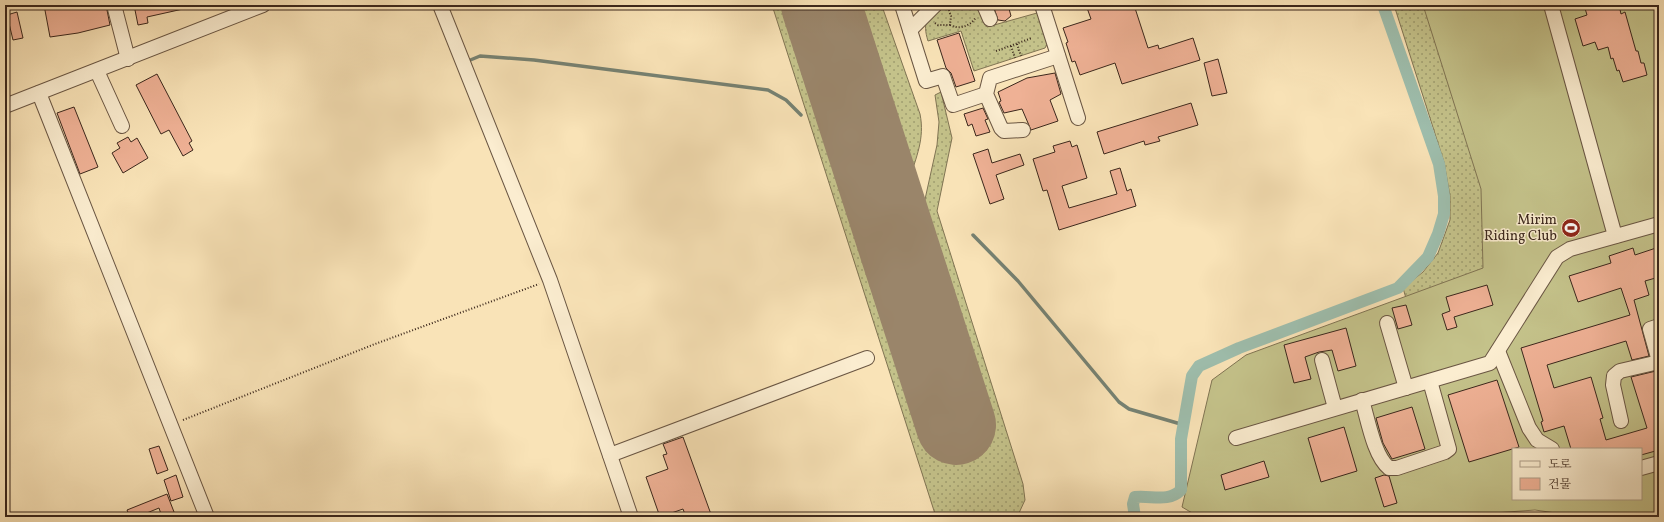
<svg xmlns="http://www.w3.org/2000/svg" width="1664" height="522" viewBox="0 0 1664 522" font-family="Vollkorn,'Noto Serif KR',serif">
	<style>
		.grass { fill: url(#grass-dots); stroke: #807453 }
		.pitch { fill: #c4c28a; stroke: #807453; fill-rule: evenodd }
		.lines { fill: none; stroke-linecap: round; stroke-linejoin: round }
		.stream { stroke: #768273; stroke-width: 3.5 }
		.canal { stroke: #9ebead; stroke-width: 12 }
		.runway { stroke: #9a856a; stroke-width: 80 }
		.building { fill: #efb195; stroke: #3b271c }
		.minor-casing { stroke: #6a5643; stroke-width: 16 }
		.path { stroke: #3b271c; stroke-width: 2; stroke-dasharray: 1 2; stroke-linecap: butt }
		.minor { stroke: #fbedd0; stroke-width: 14 }
		.labels { text-anchor: middle; dominant-baseline: central; stroke-width: 3; stroke-linejoin: round; paint-order: stroke }
		.poi-label { font-size: 14px; fill: #3b271c; stroke: #fbedd0; text-anchor: end }
	</style>
	<defs>
		<pattern id="grass-dots" width="8" height="8" patternUnits="userSpaceOnUse"><rect width="8" height="8" fill="#c4c28a"/><path d="M2 2h.1M6 6h.1" fill="none" stroke="#a09e70" stroke-width="1.8" stroke-linecap="round"/></pattern>
	</defs>
	<rect width="100%" height="100%" fill="#f9e3b7"/>
	<filter id="stains"><feTurbulence type="fractalNoise" baseFrequency=".005" numOctaves="4"/><feColorMatrix values="0 0 0 0 .2 0 0 0 0 .09 0 0 0 0 .02 0 0 0 .5 -.17"/></filter>
	<radialGradient id="worn" r=".72"><stop offset=".6" stop-color="#630" stop-opacity="0"/><stop offset="1" stop-color="#630" stop-opacity=".3"/></radialGradient>
	<g class="grass">
		<polygon points="772,5 800,5 938,438 975,425 916,240 937,145 939,122 935,95 941,92 952,138 937,211 1023,484 1025,500 1019,513 1009,517 936,517"/>
		<path d="M856,5H881L883,9L920,114C925,139 916,157 909,181L906,184L900,185L896,181L845,19L847,10Z"/>
		<path d="M944,5H970L980,9L987,27L1037,13L1042,16L1048,43L1045,48L974,71L961,31L928,41C922,22 927,14 944,5Z"/>
		<polygon points="1394,5 1544,5 1594,182 1415,329 1403,288 1423,272 1438,253 1450,220 1450,196 1444,162"/>
	</g>
	<path class="pitch" d="M1423,5H1659V517H1583L1535,510L1440,517H1199L1182,507L1212,380L1246,355L1483,268L1481,189ZM1513,449H1641V499H1513Z"/>
	<g class="lines">
		<g class="stream">
			<polyline points="468,61 480,56 534,60 768,90 786,100 801,115"/>
			<polyline points="973,235 1018,281 1119,402 1129,409 1184,425"/>
		</g>
		<path class="canal" d="M1135,517L1133,504L1135,497C1151,495 1168,503 1181,490V439L1192,376L1199,366L1239,348L1398,288L1428,257L1438,234L1444,214V196L1439,164L1383,5"/>
		<polyline class="runway" points="821,5 956,425"/>
	</g>
	<g class="building">
		<polygon points="44,5 55,5 55,9 76,5 106,5 110,25 78,33 50,37"/>
		<polygon points="134,5 182,5 183,9 147,17 148,23 138,25"/>
		<polygon points="993,5 1008,5 1011,16 1005,21 998,20"/>
		<polygon points="1086,5 1134,5 1148,48 1158,45 1159,49 1193,38 1200,60 1122,84 1115,63 1080,75 1075,61 1072,62 1066,43 1068,42 1063,28 1091,19"/>
		<polygon points="1584,5 1619,5 1621,14 1625,12 1636,51 1638,51 1641,63 1644,63 1647,75 1623,82 1619,70 1617,71 1613,58 1611,59 1608,47 1598,50 1595,42 1583,46 1575,19 1587,15"/>
		<polygon points="17,12 23,38 13,40 7,15"/>
		<polygon points="959,33 975,81 956,87 951,73 946,68 937,40"/>
		<polygon points="1218,59 1227,93 1212,96 1204,63"/>
		<polygon points="1055,73 1061,94 1050,100 1058,121 1031,130 1022,109 1004,113 999,102 1001,101 998,92 1027,78"/>
		<polygon points="157,74 192,141 189,143 193,150 183,156 169,130 161,134 136,85"/>
		<polygon points="1191,103 1198,125 1158,137 1160,141 1145,145 1144,141 1104,154 1097,132"/>
		<polygon points="74,107 98,167 80,174 57,113"/>
		<polygon points="983,108 988,119 985,120 990,132 976,136 972,124 968,126 964,114"/>
		<polygon points="128,137 131,142 137,138 148,158 123,173 112,153 120,148 117,143"/>
		<polygon points="1070,141 1072,147 1077,145 1087,178 1062,186 1069,208 1117,194 1110,171 1120,168 1127,191 1131,189 1136,206 1059,230 1047,190 1043,191 1033,159 1055,152 1053,146"/>
		<polygon points="988,149 992,163 1020,154 1024,165 996,175 1004,199 990,204 973,154"/>
		<polygon points="1659,247 1659,277 1645,281 1649,295 1634,300 1649,356 1632,360 1626,341 1547,365 1554,388 1591,377 1603,418 1600,419 1606,440 1647,428 1631,377 1656,371 1659,382 1659,450 1641,455 1641,449 1571,449 1564,426 1544,432 1541,422 1543,421 1521,348 1630,315 1621,288 1578,302 1569,276 1611,263 1609,256 1633,248 1635,255"/>
		<polygon points="1487,285 1493,305 1454,317 1457,327 1447,330 1442,314 1450,311 1446,297"/>
		<polygon points="1406,305 1412,325 1398,329 1392,308"/>
		<polygon points="1346,328 1356,366 1338,371 1332,350 1319,352 1305,357 1311,379 1294,383 1284,345"/>
		<polygon points="1497,380 1519,447 1469,462 1448,395"/>
		<polygon points="1412,407 1425,449 1392,459 1383,443 1376,418"/>
		<polygon points="1344,427 1357,471 1321,482 1308,438"/>
		<polygon points="683,437 712,517 686,517 683,509 660,517 646,477 668,469 663,455 667,454 663,444"/>
		<polygon points="159,446 168,470 157,474 149,449"/>
		<polygon points="1264,461 1269,477 1225,490 1221,475"/>
		<polygon points="176,475 183,497 171,501 164,480"/>
		<polygon points="1384,475 1389,476 1397,503 1384,507 1375,478"/>
		<polygon points="167,494 176,517 162,517 159,508 137,517 130,517 127,510"/>
	</g>
	<g class="lines">
		<defs>
			<g id="minor">
				<polyline points="114,5 128,59"/>
				<polyline points="440,5 550,280 631,517"/>
				<polyline points="902,5 926,81 943,76 953,105 986,94"/>
				<polyline points="984,5 990,19"/>
				<polyline points="1042,5 1078,118"/>
				<polyline points="1551,5 1615,236"/>
				<polyline points="910,30 935,5"/>
				<polyline points="97,71 122,126"/>
				<polyline points="39,93 207,517"/>
				<polyline points="5,106 263,5"/>
				<polyline points="1023,130 1004,131 1001,128 986,94 990,78 1058,56"/>
				<polyline points="1387,323 1406,388"/>
				<polyline points="1498,351 1529,428 1537,440 1552,449"/>
				<polyline points="1322,360 1335,408"/>
				<polyline points="1659,361 1650,329 1659,326"/>
				<path d="M1362,400C1368,420 1374,456 1389,468H1397L1445,452L1449,449L1430,381"/>
				<polyline points="1621,421 1613,385 1614,376 1620,371 1659,362"/>
				<polyline points="1236,438 1490,363 1557,257 1570,249 1659,224"/>
				<polyline points="610,455 867,358"/>
				<polyline points="1641,468 1659,463"/>
			</g>
		</defs>
		<use href="#minor" class="minor-casing"/>
		<g class="path">
			<polyline points="935,23 938,25 950,25 951,16 948,8"/>
			<path d="M950,25C959,30 971,26 976,17"/>
			<polyline points="1017,44 1021,56"/>
			<polyline points="1011,46 1015,58"/>
			<polyline points="996,51 1032,38"/>
			<polyline points="183,420 375,344 539,284"/>
		</g>
		<use href="#minor" class="minor"/>
	</g>
	<defs>
		<symbol id="stadium-disc" viewBox="-11 -11 22 22"><circle r="9.5" fill="#8f2418" stroke="#fbedd0"/><path d="M0-5a6.5 5 0 1 0 0 10a6.5 5 0 1 0 0-10ZM-3.5-1.8h7v3.6h-7Z" fill="#fff"/></symbol>
	</defs>
	<g fill-rule="evenodd">
		<use href="#stadium-disc" x="1560" y="217" width="22" height="22"/>
	</g>
	<g class="labels">
		<g class="poi-label">
			<text x="1557" y="220">Mirim<tspan x="1557" dy="16">Riding Club</tspan></text>
		</g>
	</g>
	<rect width="1664" height="522" fill="none" stroke="#f9e3b7" stroke-width="20"/>
	<rect x="6" y="6" width="1652" height="510" fill="none" stroke="#3b271c" stroke-width="2"/>
	<rect x="10" y="10" width="1644" height="502" fill="none" stroke="#3b271c"/>
	<rect x="1512" y="448" width="130" height="52" fill="#fbedd0" stroke="#ae9e88"/>
	<rect x="1520" y="461" width="20" height="6" fill="#fbedd0" stroke="#ae9e88"/>
	<text x="1548" y="468" font-size="12" fill="#3b271c">도로</text>
	<rect x="1520" y="478" width="20" height="12" fill="#efb195" stroke="#ae9e88"/>
	<text x="1548" y="488" font-size="12" fill="#3b271c">건물</text>
	<rect width="100%" height="100%" filter="url(#stains)"/>
	<rect width="100%" height="100%" fill="url(#worn)"/>
</svg>
